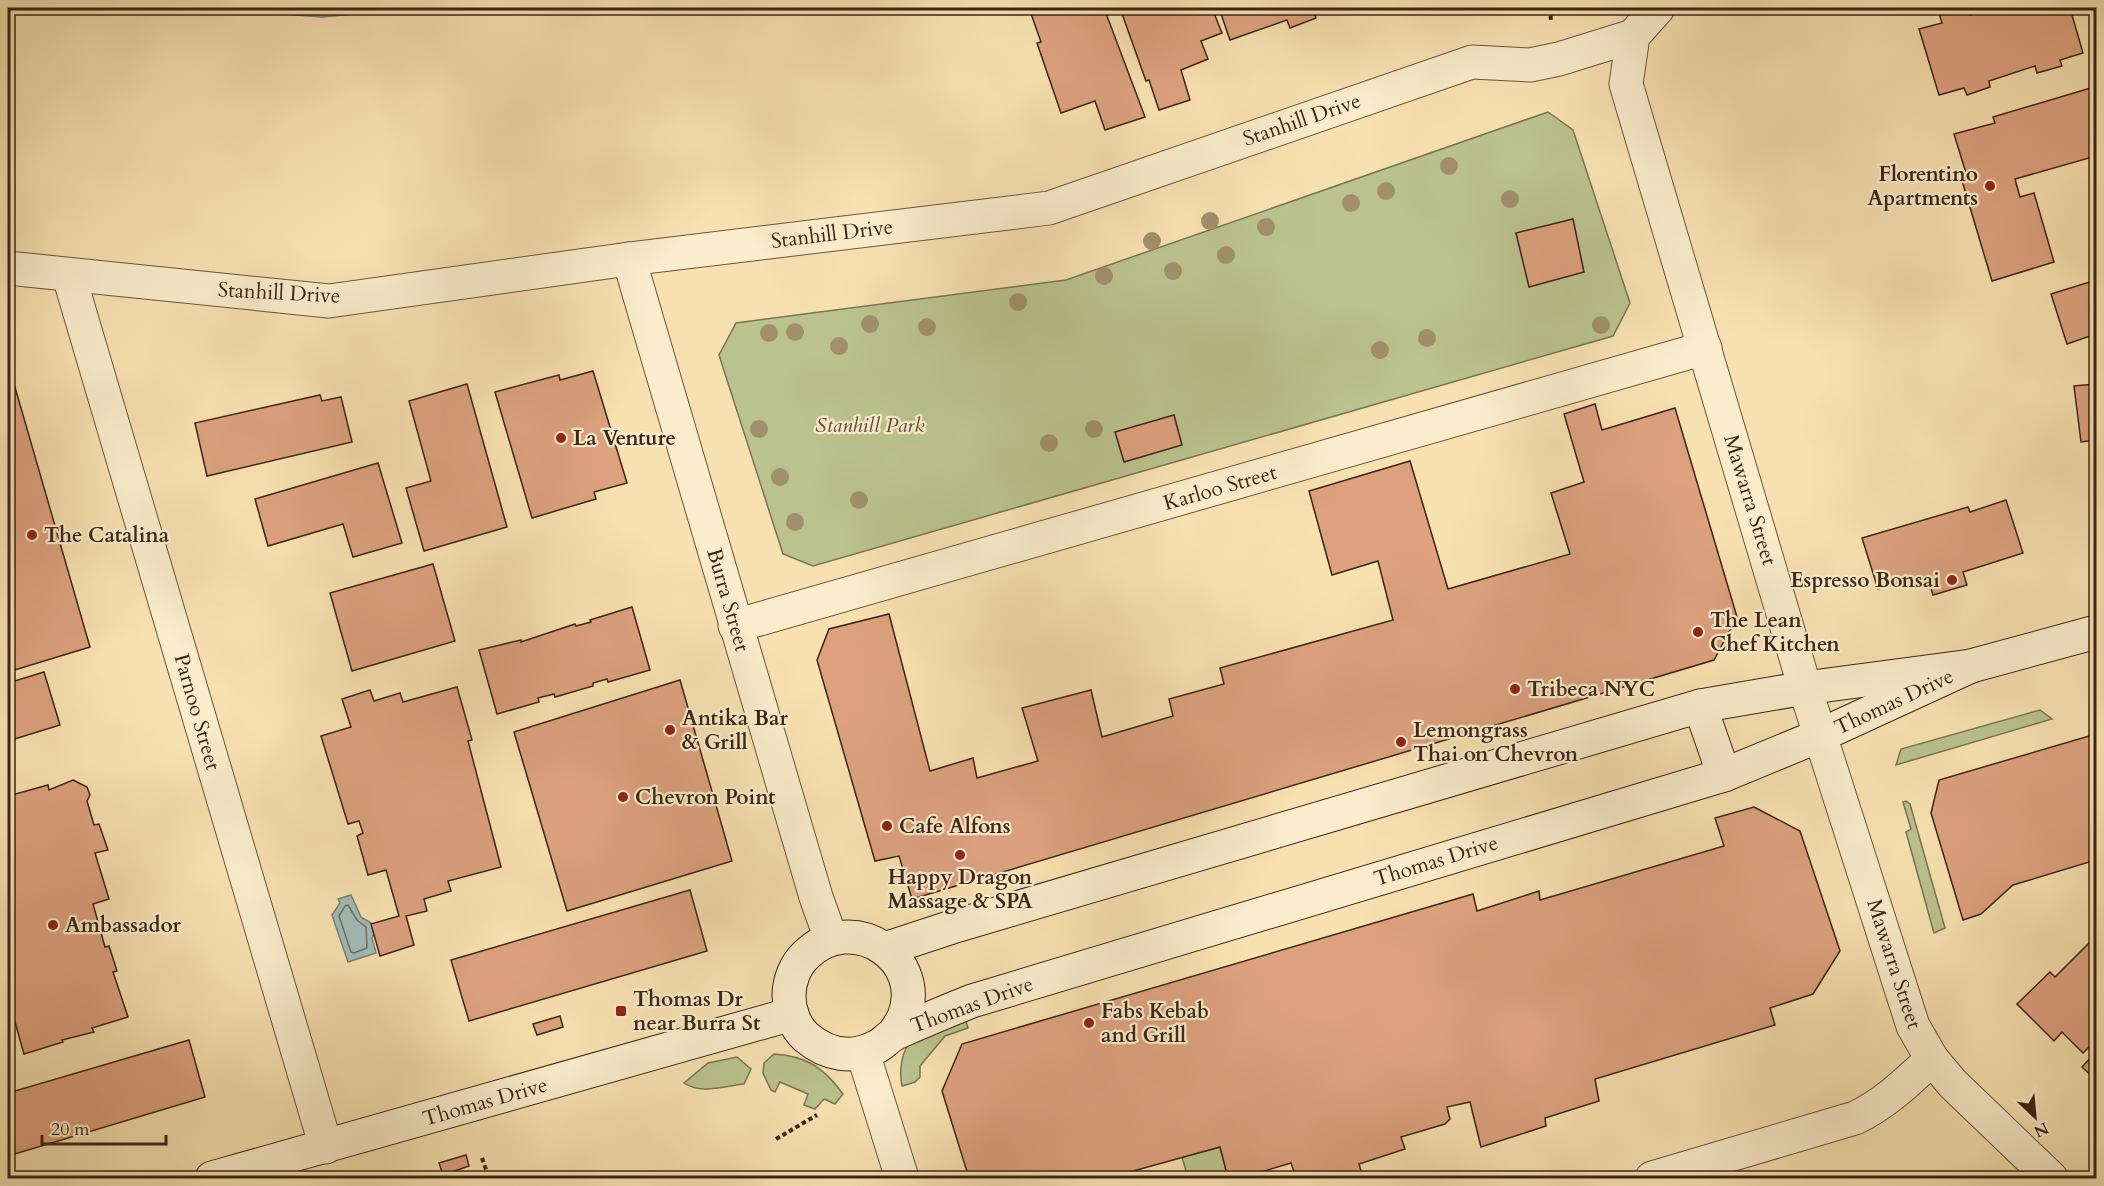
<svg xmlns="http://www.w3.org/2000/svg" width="2104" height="1186" viewBox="0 0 2104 1186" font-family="Cardo,serif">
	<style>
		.green { fill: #bac38e; stroke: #7a7452; stroke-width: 1.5 }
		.water { fill: #a2bbb6; stroke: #797f76; stroke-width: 1.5 }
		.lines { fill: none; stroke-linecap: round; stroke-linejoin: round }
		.shore { stroke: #6e7066; stroke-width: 1.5 }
		.building { fill: #dda17f; stroke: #3b2515; stroke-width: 1.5 }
		.street-casing { stroke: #6a543c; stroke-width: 35 }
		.secondary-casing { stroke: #3b2515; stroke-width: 35 }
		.path { stroke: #3b2515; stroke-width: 4; stroke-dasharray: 4.5 3; stroke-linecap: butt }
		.street { stroke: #faeccc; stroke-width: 33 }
		.secondary { stroke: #faeccc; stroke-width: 33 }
		.tree { fill: #a28f6c }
		.poi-dot { fill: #8f2418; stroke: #faeccc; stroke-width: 2 }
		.labels { text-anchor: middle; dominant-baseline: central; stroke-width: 4.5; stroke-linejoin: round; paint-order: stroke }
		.street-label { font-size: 21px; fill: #3b2515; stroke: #faeccc }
		.poi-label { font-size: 21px; font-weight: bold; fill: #3b2515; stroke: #faeccc; text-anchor: start }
		.park-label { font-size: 21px; font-style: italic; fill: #5b4c33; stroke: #faeccc }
	</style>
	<rect width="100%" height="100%" fill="#f8e1b1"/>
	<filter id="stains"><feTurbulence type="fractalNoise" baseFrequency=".00333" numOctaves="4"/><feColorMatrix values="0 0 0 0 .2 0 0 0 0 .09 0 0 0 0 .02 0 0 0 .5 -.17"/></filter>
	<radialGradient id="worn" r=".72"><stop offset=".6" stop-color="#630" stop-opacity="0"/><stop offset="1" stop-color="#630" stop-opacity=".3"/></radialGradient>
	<g class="green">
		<polygon points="1548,112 1573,130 1630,303 1613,336 813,566 783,554 719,355 736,323 1066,280"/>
		<polygon points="2040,710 2052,719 1896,765 1901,749"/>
		<polygon points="1906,801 1910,804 1945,928 1934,933 1906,832 1911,829 1903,802"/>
		<path d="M964,1015L968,1028L945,1036L920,1066V1077L915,1082L902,1086C899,1072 901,1051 912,1040C920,1034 953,1021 964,1015Z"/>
		<path d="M774,1054C807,1056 824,1068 843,1094L835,1104L824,1099L815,1109L804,1105L808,1094L780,1082L775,1092L771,1090L763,1073L764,1063Z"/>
		<path d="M737,1057L751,1069L744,1084C724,1086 702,1095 684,1083L708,1063Z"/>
		<polygon points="1220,1147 1228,1178 1188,1178 1182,1157"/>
	</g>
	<g class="water">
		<polygon points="200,8 419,8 322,17"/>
		<polygon points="351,895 361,917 371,923 374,934 372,938 376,953 348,962 332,915 340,903 338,899"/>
	</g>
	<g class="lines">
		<g class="shore">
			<polyline points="278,8 322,11 357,8"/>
			<polygon points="348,905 357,920 366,927 367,948 354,953 351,952 339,916 345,906"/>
		</g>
	</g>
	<g class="building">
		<polygon points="1029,8 1104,8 1145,117 1105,130 1095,101 1061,113 1037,43 1041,42"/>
		<polygon points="1120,8 1212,8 1222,33 1201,41 1208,59 1181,70 1190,100 1159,110 1149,80 1146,81"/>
		<polygon points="1219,8 1313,8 1316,18 1290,28 1287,20 1230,40"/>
		<polygon points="1948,8 1968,8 1970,15 1995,8 2070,8 2083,53 2060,60 2062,66 2037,73 2035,66 1989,81 1990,87 1967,95 1964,88 1939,95 1919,29 1942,23 1938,10"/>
		<polygon points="2094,87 2096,95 2096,156 2015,179 2020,197 2034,193 2054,262 1992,281 1960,174 1966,173 1954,134 1995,123 1993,117"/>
		<polygon points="1573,219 1584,272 1529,287 1516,233"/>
		<polygon points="2096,280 2096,334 2067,344 2051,294"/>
		<polygon points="8,363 90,647 8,672"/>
		<polygon points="593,371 627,483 594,492 596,499 532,518 495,392 559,375 560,380"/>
		<polygon points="467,384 507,527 424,551 406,488 431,481 409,401"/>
		<polygon points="2096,384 2096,440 2081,442 2074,386"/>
		<polygon points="320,395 322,401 341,397 352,442 207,476 195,423"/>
		<polygon points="1595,404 1602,430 1675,408 1737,617 1714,660 912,899 899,856 875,861 817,660 829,629 889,614 930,771 973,758 977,778 1038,761 1022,708 1091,690 1102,737 1173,716 1169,699 1224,684 1220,668 1393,620 1378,561 1332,575 1309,491 1410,461 1448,589 1570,554 1551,493 1584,482 1564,414"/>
		<polygon points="1174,415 1182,445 1124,462 1115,432"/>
		<polygon points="378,463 402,543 353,557 343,524 268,546 255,499"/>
		<polygon points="2006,500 2023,553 1963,572 1967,585 1933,595 1927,576 1878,589 1862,538 1968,507 1970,512"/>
		<polygon points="433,564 455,641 352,671 330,593"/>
		<polygon points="632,607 650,670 608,682 607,679 593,683 593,686 555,697 554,694 538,698 539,702 497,714 479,650 521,640 521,642 575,624 576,626 591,622 590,620"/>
		<polygon points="44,672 60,725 8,741 8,683"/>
		<polygon points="680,680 732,861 567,911 514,732"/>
		<polygon points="457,687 472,740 468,741 501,867 448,881 451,891 424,899 427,911 406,916 414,945 380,956 371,924 399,916 386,870 368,875 357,836 363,833 359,821 348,824 321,736 351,727 342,699 370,690 374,701 400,693 403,702"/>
		<polygon points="2096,734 2096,860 2013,885 1981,914 1963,920 1931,813 1939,780"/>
		<polygon points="73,780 87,787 90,795 87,801 94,825 99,824 108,850 95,853 109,899 93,904 105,947 109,946 117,971 113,972 128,1017 92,1028 94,1032 62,1040 63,1042 24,1054 8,997 8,796 48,785 49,790"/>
		<polygon points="1754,807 1800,831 1840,951 1813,994 1770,1008 1775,1025 1595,1079 1599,1101 1545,1118 1546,1126 1481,1147 1470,1102 1447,1107 1450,1119 1445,1124 1401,1137 1405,1149 1359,1164 1363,1178 1296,1178 1291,1163 1241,1178 1228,1178 1220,1147 1108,1178 969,1178 942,1091 962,1044 1473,894 1477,911 1539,891 1540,900 1724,846 1715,818"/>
		<polygon points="690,890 707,951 469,1021 451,960"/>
		<polygon points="2096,936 2096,1040 2083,1053 2062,1032 2054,1041 2017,1004 2050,972 2055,977"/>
		<polygon points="560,1016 563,1027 537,1035 533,1024"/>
		<polygon points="189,1040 205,1097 8,1156 8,1093"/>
		<polygon points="2096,1052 2096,1080 2082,1067"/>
		<polygon points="466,1155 469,1166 443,1175 439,1163"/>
	</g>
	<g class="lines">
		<defs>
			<g id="street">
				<polyline points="1658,8 1633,36 1626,84 1805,688 1913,1026 1932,1059 1953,1084 2051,1178"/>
				<polyline points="629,259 816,897 831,939"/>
				<polyline points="8,268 329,301 629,259 1049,208 1472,62 1530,65 1559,59 1633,36"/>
				<polyline points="69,276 326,1147"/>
				<polyline points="735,626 1705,348"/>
				<polyline points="863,1053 902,1178"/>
				<path d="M1652,1178L1855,1118C1885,1104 1908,1081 1932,1059"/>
			</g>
			<g id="secondary">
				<polyline points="1700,706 1724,775"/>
				<polyline points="885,949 952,927 1700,706 1805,688 1971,666 2096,632"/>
				<path d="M893,1035C896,1030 900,1025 903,1019C929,959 852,909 806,955C795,965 789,981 789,996C789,1011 795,1027 806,1037C827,1055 853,1060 878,1046C884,1043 889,1036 896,1033C921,1022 947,1011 972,1001L1724,775L1821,735L1971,666"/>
				<polyline points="212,1178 792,1014"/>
			</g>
		</defs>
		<use href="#street" class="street-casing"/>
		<use href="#secondary" class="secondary-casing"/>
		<g class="path">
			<polyline points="1550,8 1551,21"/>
			<polyline points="776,1139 817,1115"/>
			<polyline points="482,1158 489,1178"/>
		</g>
		<use href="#street" class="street"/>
		<use href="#secondary" class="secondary"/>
	</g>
	<g class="tree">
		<circle cx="1449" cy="166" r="9"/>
		<circle cx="1386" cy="191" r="9"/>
		<circle cx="1510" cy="199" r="9"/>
		<circle cx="1351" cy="203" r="9"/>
		<circle cx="1210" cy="221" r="9"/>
		<circle cx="1266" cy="227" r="9"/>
		<circle cx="1152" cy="241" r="9"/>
		<circle cx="1226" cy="255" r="9"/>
		<circle cx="1173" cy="271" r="9"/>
		<circle cx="1104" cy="276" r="9"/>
		<circle cx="1018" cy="302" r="9"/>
		<circle cx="870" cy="324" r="9"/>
		<circle cx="1601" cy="325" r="9"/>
		<circle cx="927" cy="327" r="9"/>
		<circle cx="795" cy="332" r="9"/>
		<circle cx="769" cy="333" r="9"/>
		<circle cx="1427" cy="338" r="9"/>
		<circle cx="839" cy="346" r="9"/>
		<circle cx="1380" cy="350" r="9"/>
		<circle cx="759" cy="429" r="9"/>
		<circle cx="1094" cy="429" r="9"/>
		<circle cx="1049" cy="443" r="9"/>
		<circle cx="780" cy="477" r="9"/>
		<circle cx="859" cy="500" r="9"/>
		<circle cx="795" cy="522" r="9"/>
	</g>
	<g class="poi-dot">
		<circle cx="1990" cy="186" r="6"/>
		<circle cx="561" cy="438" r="6"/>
		<circle cx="32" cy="535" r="6"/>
		<circle cx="1952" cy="580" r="6"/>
		<circle cx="1698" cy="632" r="6"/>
		<circle cx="1515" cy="689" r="6"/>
		<circle cx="670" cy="730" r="6"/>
		<circle cx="1401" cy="742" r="6"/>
		<circle cx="623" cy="797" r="6"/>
		<circle cx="887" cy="826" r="6"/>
		<circle cx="960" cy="855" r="6"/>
		<circle cx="53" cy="925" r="6"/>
		<rect x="615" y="1005" width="12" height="12" rx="3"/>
		<circle cx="1089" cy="1023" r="6"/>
	</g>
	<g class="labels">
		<g class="street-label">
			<text transform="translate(1302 120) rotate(-19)">Stanhill Drive</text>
			<text transform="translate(832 234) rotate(-7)">Stanhill Drive</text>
			<text transform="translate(279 293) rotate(3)">Stanhill Drive</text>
			<text transform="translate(1220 488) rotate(-16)">Karloo Street</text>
			<text transform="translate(1750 500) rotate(73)">Mawarra Street</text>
			<text transform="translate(728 600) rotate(74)">Burra Street</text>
			<text transform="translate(1894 702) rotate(-25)">Thomas Drive</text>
			<text transform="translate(197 712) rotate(74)">Parnoo Street</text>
			<text transform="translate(1436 861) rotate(-17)">Thomas Drive</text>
			<text transform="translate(1894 964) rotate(72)">Mawarra Street</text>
			<text transform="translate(972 1005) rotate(-20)">Thomas Drive</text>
			<text transform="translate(485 1102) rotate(-16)">Thomas Drive</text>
		</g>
		<g class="poi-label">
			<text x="1978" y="174" text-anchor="end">Florentino<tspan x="1978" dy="24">Apartments</tspan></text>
			<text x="573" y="438">La Venture</text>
			<text x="44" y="535">The Catalina</text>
			<text x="1940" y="580" text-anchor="end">Espresso Bonsai</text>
			<text x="1710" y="620">The Lean<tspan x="1710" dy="24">Chef Kitchen</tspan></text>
			<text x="1527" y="689">Tribeca NYC</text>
			<text x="682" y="718">Antika Bar<tspan x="682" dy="24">&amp; Grill</tspan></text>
			<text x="1413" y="730">Lemongrass<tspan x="1413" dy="24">Thai on Chevron</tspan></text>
			<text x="635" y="797">Chevron Point</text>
			<text x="899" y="826">Cafe Alfons</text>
			<text x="960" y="877" text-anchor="middle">Happy Dragon<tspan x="960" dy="24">Massage &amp; SPA</tspan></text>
			<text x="65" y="925">Ambassador</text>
			<text x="633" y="999">Thomas Dr<tspan x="633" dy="24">near Burra St</tspan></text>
			<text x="1101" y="1011">Fabs Kebab<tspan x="1101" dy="24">and Grill</tspan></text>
		</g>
		<g class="park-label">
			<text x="870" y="425">Stanhill Park</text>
		</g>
	</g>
	<rect width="2104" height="1186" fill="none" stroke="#f8e1b1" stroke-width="30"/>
	<rect x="9" y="9" width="2086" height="1168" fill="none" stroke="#3b2515" stroke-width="3"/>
	<rect x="15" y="15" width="2074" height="1156" fill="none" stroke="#3b2515" stroke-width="1.5"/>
	<g transform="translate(2035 1117) rotate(154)" stroke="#faeccc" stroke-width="4.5" paint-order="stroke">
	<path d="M0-4.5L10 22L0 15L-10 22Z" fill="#3b2515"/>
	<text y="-9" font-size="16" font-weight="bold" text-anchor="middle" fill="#3b2515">N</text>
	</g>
	<path d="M42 1135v9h124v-9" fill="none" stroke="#3b2515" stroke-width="3"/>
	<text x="51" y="1135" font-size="18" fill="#3b2515" stroke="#faeccc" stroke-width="4.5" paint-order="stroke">20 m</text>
	<rect width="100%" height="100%" filter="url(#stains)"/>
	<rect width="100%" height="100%" fill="url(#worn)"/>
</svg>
